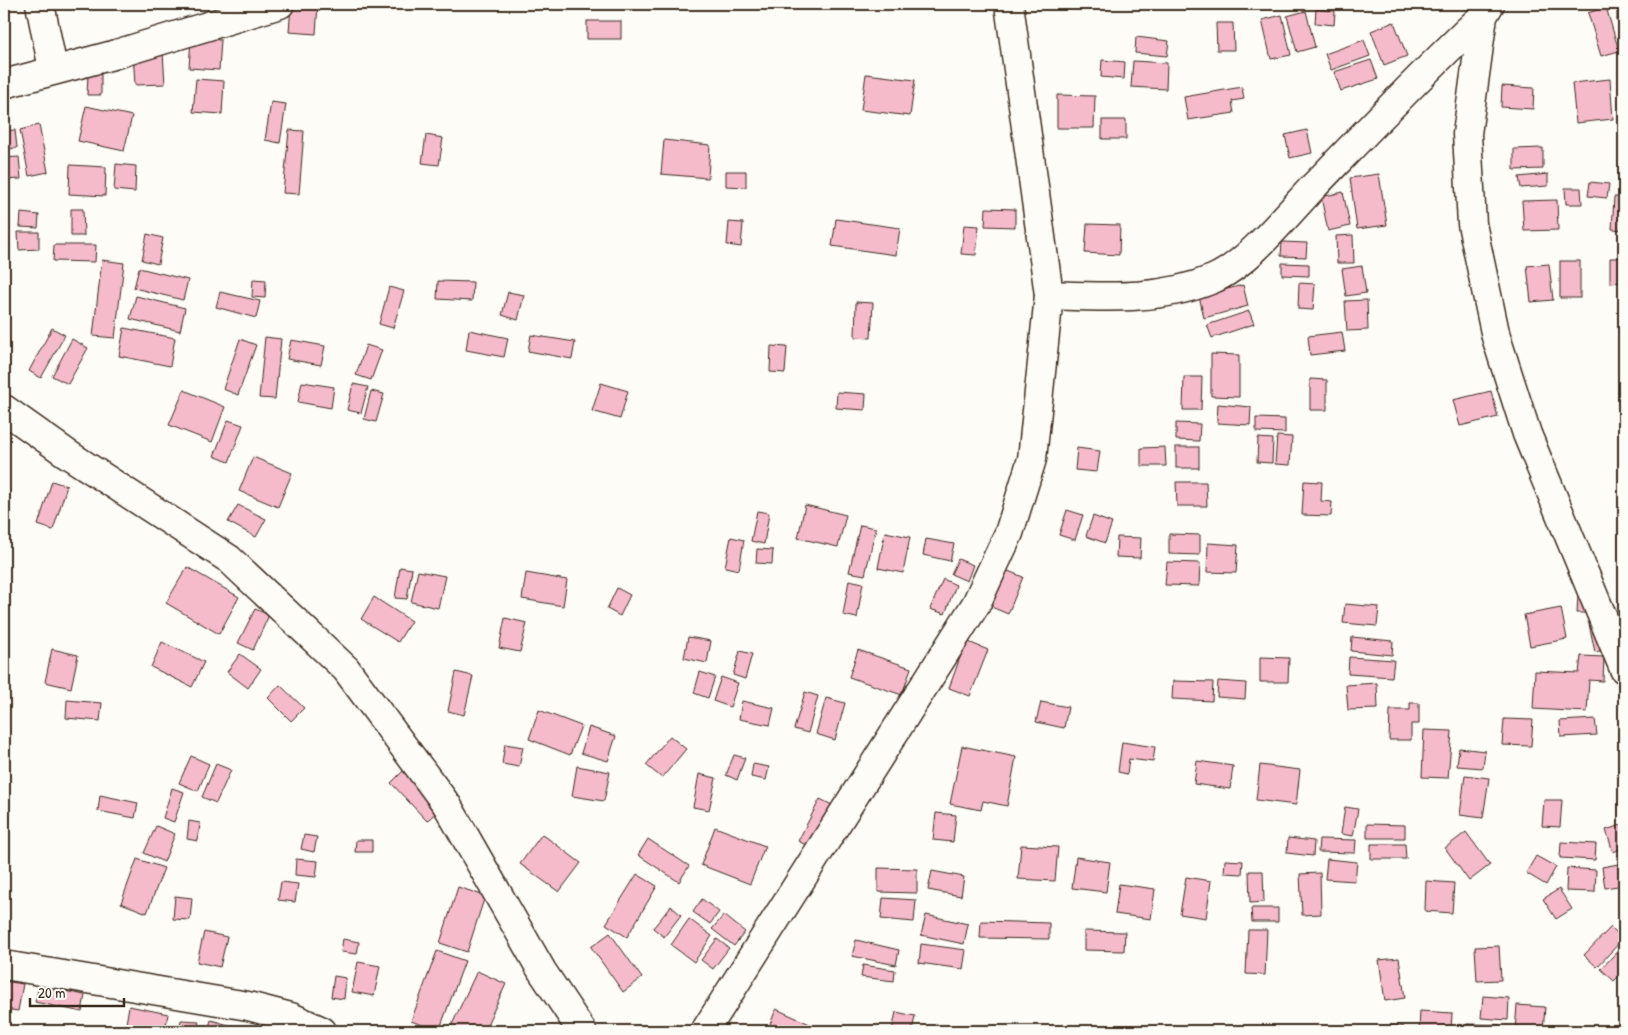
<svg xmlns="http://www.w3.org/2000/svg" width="1628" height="1035" viewBox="0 0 1628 1035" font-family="'Patrick Hand',sans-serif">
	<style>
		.building { fill: #f5bbcb; stroke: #3b2a1e }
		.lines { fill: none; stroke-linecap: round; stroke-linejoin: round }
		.minor-casing { stroke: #3b2a1e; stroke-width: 31 }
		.minor { stroke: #fdfcf7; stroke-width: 28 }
	</style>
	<rect width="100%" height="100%" fill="#fdfcf7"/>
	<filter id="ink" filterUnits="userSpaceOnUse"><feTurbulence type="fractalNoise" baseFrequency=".02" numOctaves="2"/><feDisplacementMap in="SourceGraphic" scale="10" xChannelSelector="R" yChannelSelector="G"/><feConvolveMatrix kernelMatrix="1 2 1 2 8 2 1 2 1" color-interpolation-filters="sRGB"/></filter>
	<g filter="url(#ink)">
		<g class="building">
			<polygon points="291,4 318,4 316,34 289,32"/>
			<rect x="1617" y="4" width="7" height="17"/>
			<polygon points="1606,7 1619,51 1601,56 1588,13"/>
			<polygon points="1316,9 1335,11 1334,25 1315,23"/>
			<polygon points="1306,11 1315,47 1297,52 1287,16"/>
			<polygon points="1282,15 1291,55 1271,59 1262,20"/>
			<rect x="587" y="21" width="34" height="18"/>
			<polygon points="1394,22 1407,56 1384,65 1371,31"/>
			<polygon points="1216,23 1233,23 1234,50 1217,50"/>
			<polygon points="1136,37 1169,41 1167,56 1135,53"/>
			<polygon points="191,38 221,40 219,70 189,68"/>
			<polygon points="1364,40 1370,56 1331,70 1325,54"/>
			<polygon points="163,52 165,84 135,85 133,53"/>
			<polygon points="1102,60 1125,62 1124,79 1101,77"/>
			<polygon points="1371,60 1378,79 1341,91 1334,72"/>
			<polygon points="1133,61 1167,63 1166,89 1131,87"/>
			<polygon points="88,74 101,74 101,95 87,95"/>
			<polygon points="866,74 915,80 910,116 861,110"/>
			<polygon points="196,79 224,81 222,114 193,112"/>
			<polygon points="1610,79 1613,119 1576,123 1572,83"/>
			<polygon points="1502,86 1534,88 1533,109 1501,107"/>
			<polygon points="1242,87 1244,99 1232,101 1234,113 1188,120 1184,97"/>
			<polygon points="1057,95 1095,96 1094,128 1057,128"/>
			<polygon points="271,102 286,104 280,143 265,140"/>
			<polygon points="86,106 132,116 124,151 78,141"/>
			<rect x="1102" y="120" width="24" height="19"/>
			<polygon points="39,125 48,172 29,176 20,130"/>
			<polygon points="15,130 17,148 4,149 4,131"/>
			<polygon points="289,130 304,131 299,194 283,193"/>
			<polygon points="1307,130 1312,153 1290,158 1285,135"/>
			<polygon points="426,135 443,138 439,165 422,163"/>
			<polygon points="664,140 710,145 708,178 661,174"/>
			<polygon points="1543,148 1543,169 1514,170 1514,149"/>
			<polygon points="19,157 21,179 4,180 4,158"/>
			<polygon points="116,164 136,166 135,192 114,190"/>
			<polygon points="70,165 106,167 105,196 69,194"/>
			<polygon points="726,171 746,171 746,187 726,186"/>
			<polygon points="1379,174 1387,225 1357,229 1350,178"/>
			<polygon points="1548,174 1548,186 1521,188 1519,177"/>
			<polygon points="1590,182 1609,184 1607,198 1588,196"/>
			<polygon points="1565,188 1581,188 1582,204 1566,204"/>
			<polygon points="1343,192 1350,226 1328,231 1321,197"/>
			<polygon points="1614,197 1624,197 1624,230 1612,229"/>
			<polygon points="1557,200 1558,230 1524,231 1522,201"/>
			<polygon points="986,208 1015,209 1015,227 985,226"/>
			<polygon points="71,209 83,209 84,236 71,236"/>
			<polygon points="21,213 39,215 38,228 20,227"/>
			<polygon points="836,219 900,228 896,255 832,246"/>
			<polygon points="729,222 743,223 741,247 727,245"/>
			<polygon points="1087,224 1120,225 1119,255 1085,253"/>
			<polygon points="964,225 979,226 976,255 961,254"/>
			<polygon points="18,232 39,232 39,249 19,250"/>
			<polygon points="147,234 163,238 158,264 142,260"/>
			<polygon points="1353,235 1354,263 1337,263 1336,236"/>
			<polygon points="1282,242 1307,243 1306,257 1281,256"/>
			<polygon points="54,245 96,245 95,262 53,261"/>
			<polygon points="1610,258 1624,258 1624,282 1610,283"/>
			<polygon points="102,260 124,263 115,338 93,336"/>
			<rect x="1560" y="261" width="20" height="37"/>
			<polygon points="1282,263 1309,264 1309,276 1282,275"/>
			<polygon points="1549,264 1553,300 1531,302 1527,266"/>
			<polygon points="1362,266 1366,293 1346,296 1342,269"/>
			<polygon points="139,268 188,280 183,300 134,288"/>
			<polygon points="253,279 266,280 265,298 252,297"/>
			<polygon points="438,281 473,282 472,301 437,299"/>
			<polygon points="1299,283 1315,284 1313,310 1298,309"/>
			<polygon points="1243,285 1248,306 1204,318 1199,296"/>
			<polygon points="389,287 404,291 393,328 379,324"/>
			<polygon points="220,292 260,301 256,318 216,307"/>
			<polygon points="508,292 524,295 518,320 502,315"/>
			<polygon points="136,296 185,308 180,331 130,319"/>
			<polygon points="1367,300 1368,330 1347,331 1345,301"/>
			<polygon points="856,302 873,303 871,338 855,337"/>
			<polygon points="1249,311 1254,324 1212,338 1207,325"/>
			<polygon points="52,328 65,335 41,378 29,371"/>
			<polygon points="124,328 175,338 170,366 119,356"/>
			<polygon points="469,330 508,338 504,357 466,350"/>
			<polygon points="1342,332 1345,351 1310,355 1308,336"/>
			<polygon points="531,335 575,342 572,359 528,351"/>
			<polygon points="265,337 281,339 275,399 259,398"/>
			<polygon points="72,339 88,348 68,384 52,376"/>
			<polygon points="240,339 256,345 238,395 223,389"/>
			<polygon points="291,340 325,346 321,365 287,359"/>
			<polygon points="366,345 382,350 371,380 356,375"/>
			<polygon points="771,346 787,347 785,373 770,372"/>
			<polygon points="1211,354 1239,355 1239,397 1211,396"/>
			<polygon points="1184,377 1202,377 1201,410 1183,410"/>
			<polygon points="1310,379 1327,380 1327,410 1310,410"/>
			<polygon points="302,382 334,387 331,408 298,402"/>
			<polygon points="601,383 628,391 620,419 592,411"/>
			<polygon points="353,384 368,387 361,413 347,410"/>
			<polygon points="184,390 225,407 212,442 169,425"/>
			<polygon points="371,391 384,394 376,422 364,419"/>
			<polygon points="1491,391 1498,417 1460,426 1453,400"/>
			<polygon points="837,392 866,394 865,410 836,408"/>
			<polygon points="1218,404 1251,407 1250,425 1217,423"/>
			<polygon points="1256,418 1285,419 1285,433 1256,432"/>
			<polygon points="228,420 243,425 229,462 214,456"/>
			<polygon points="1176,423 1200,424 1199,441 1176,440"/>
			<polygon points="1277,436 1292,437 1290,465 1275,464"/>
			<polygon points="1258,438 1273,439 1272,463 1257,462"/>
			<polygon points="1165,447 1166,466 1141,466 1141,448"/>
			<rect x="1176" y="447" width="23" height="21"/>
			<polygon points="1077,448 1100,451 1097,472 1075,470"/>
			<polygon points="253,457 292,473 278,507 239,491"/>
			<polygon points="52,481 67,486 53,530 38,525"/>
			<polygon points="1304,481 1322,482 1321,501 1332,502 1331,516 1302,515"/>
			<polygon points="1176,482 1206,482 1207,506 1177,506"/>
			<polygon points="238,505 266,519 256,537 228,522"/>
			<polygon points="805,505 846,515 838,547 798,538"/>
			<polygon points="1067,510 1083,515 1075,540 1059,535"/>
			<polygon points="757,511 769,513 764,544 751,541"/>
			<polygon points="1093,516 1112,523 1105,543 1086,536"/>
			<polygon points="860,525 876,528 865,575 849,572"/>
			<polygon points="885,532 910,537 903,573 878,568"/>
			<polygon points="1169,534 1200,535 1200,555 1169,554"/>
			<polygon points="731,537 744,540 739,570 725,567"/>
			<polygon points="1117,537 1141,538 1140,558 1116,557"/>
			<polygon points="926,539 954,544 950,561 923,555"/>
			<polygon points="1208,543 1238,545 1236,573 1207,572"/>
			<polygon points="757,549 773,550 772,564 756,563"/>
			<polygon points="958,559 973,565 967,581 951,574"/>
			<polygon points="1167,562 1200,563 1199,586 1165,585"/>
			<polygon points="187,567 239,597 219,634 166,603"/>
			<polygon points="400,567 412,569 407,599 395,598"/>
			<polygon points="1003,569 1023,577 1008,614 989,606"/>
			<polygon points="418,571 445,576 438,608 411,602"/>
			<polygon points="526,573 567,580 563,606 522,599"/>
			<polygon points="943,579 956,585 945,614 930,609"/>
			<polygon points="849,580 863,583 857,618 843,615"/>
			<polygon points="617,588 630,595 620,616 607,609"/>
			<polygon points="1578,595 1601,595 1601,613 1577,613"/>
			<polygon points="374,597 411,621 398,642 361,619"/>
			<polygon points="1345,604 1379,607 1377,626 1343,623"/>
			<polygon points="1561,608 1567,639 1530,646 1524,615"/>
			<polygon points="255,609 269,615 253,650 238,643"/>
			<polygon points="505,618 527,623 520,652 499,648"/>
			<polygon points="1614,619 1621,646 1595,652 1589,624"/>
			<polygon points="688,637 711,641 707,663 684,658"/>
			<polygon points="1352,637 1393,641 1392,655 1351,651"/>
			<polygon points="966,641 988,650 970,696 949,688"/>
			<polygon points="162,642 204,662 192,687 151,667"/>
			<polygon points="52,649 78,655 71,688 45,682"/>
			<polygon points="858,650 911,668 902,695 849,677"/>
			<polygon points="740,651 752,654 745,679 733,675"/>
			<polygon points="240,654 261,669 248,688 227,672"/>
			<polygon points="1581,656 1604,657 1603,681 1589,680 1587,712 1533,709 1535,671 1579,673"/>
			<polygon points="1260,657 1289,658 1288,682 1260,682"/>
			<polygon points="1349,657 1394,660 1392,677 1348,674"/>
			<polygon points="456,672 473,676 464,715 448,711"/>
			<polygon points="700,672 715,677 708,698 694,693"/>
			<polygon points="721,677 738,683 730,707 713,701"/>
			<polygon points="1173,681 1213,682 1212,701 1172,699"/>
			<polygon points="1218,681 1246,683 1245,699 1217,697"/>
			<polygon points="1377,683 1378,709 1348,710 1346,685"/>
			<polygon points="280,685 304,708 291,721 268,698"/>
			<polygon points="805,692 818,696 808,733 794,729"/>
			<polygon points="826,698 845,703 835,740 816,734"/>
			<polygon points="67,700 102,703 100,721 66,718"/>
			<polygon points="742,701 774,708 770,725 739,719"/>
			<polygon points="1041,702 1068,707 1064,728 1036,722"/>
			<polygon points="1410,703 1419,703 1419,724 1411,724 1411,740 1389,740 1390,710 1410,710"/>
			<polygon points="539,710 581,726 570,755 529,739"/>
			<polygon points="1504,719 1533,720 1531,746 1502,745"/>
			<polygon points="1595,719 1597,735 1561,737 1560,721"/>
			<polygon points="589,727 616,736 608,761 581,753"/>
			<polygon points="1424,730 1452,731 1448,778 1422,777"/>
			<polygon points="670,736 686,749 662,778 646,765"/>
			<polygon points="1122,742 1155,747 1153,762 1129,759 1127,774 1118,772"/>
			<polygon points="505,744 523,747 519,767 502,764"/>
			<polygon points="962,746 1016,757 1007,806 983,801 981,810 950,804"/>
			<polygon points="1459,748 1485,751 1483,768 1457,766"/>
			<polygon points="734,755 745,758 737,780 726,775"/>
			<polygon points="191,756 209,764 198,791 179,783"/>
			<polygon points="1197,761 1233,766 1230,789 1194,784"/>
			<polygon points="216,764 231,770 216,803 202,797"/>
			<polygon points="753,764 769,767 766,780 751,777"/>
			<polygon points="1260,765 1300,770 1296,805 1256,800"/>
			<polygon points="577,766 610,772 604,801 572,796"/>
			<polygon points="406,768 442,807 427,821 391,783"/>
			<polygon points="699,774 716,778 709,810 693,807"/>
			<polygon points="1465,775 1489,778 1483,818 1460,815"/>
			<polygon points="172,788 184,792 174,822 163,818"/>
			<polygon points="100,795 138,803 135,818 98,811"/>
			<polygon points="820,799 836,807 814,849 798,841"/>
			<polygon points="1544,800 1562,800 1560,827 1542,826"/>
			<polygon points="1345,807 1358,809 1353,836 1341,834"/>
			<polygon points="936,813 956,815 953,842 933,840"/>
			<polygon points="189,821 200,823 198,841 187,839"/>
			<polygon points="1367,824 1405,825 1405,838 1367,838"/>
			<polygon points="1624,824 1624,848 1613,852 1606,830"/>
			<polygon points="156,826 175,834 164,862 144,853"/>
			<polygon points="715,827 765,846 750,884 701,865"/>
			<polygon points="1466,832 1490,865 1469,881 1445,848"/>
			<polygon points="542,834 581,863 559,892 520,864"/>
			<polygon points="304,835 317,837 314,852 301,849"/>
			<polygon points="1288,838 1314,841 1313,856 1287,853"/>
			<polygon points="648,839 689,866 679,882 638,855"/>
			<polygon points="1319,839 1356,840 1355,853 1318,852"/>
			<polygon points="356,840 372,840 372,852 355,852"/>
			<polygon points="1561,842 1596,844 1595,860 1560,858"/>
			<polygon points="1371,844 1405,844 1406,859 1371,859"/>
			<polygon points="1021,845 1058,847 1055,881 1018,879"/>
			<polygon points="1536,856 1556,867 1546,885 1526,873"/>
			<polygon points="1076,857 1110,862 1106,892 1072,888"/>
			<polygon points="137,859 164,868 147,913 121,903"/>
			<polygon points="296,859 318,861 316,877 295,875"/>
			<polygon points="1327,859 1357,862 1355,881 1325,879"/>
			<polygon points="1225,860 1243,861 1242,874 1224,873"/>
			<polygon points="1624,863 1624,885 1605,888 1602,867"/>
			<polygon points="878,868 917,869 917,893 878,892"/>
			<polygon points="1567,868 1596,870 1595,892 1566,891"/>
			<polygon points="932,871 964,877 961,896 928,890"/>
			<polygon points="1249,871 1263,871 1264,902 1250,903"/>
			<polygon points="1320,873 1321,914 1302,915 1300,874"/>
			<polygon points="637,874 657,886 627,937 606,924"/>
			<polygon points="1186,877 1211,881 1206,918 1180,914"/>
			<polygon points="1426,881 1454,883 1452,913 1425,911"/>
			<polygon points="281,882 298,884 295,902 278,900"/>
			<polygon points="1119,884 1155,889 1151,919 1115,914"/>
			<polygon points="458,887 485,896 467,952 440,943"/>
			<polygon points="1559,889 1572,909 1556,919 1543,899"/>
			<polygon points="175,896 192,898 190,920 173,919"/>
			<polygon points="883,898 916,900 914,922 881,919"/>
			<polygon points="702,899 719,912 710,924 693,912"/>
			<polygon points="671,906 681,915 664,937 653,928"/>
			<polygon points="1251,908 1278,908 1278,922 1252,922"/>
			<polygon points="724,915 745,932 734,946 712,929"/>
			<polygon points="926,915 968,924 964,944 921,935"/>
			<polygon points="689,919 712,936 694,962 671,945"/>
			<polygon points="981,921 1049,923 1049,939 980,938"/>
			<polygon points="1611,927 1623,939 1597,967 1584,955"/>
			<polygon points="1248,930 1267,930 1265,975 1246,974"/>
			<polygon points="1084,931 1125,932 1124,951 1084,950"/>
			<polygon points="204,932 227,937 220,967 197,962"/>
			<polygon points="610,933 642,978 623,992 591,947"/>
			<polygon points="343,939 359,942 357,954 341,952"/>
			<polygon points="717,939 729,948 713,969 701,960"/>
			<polygon points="856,940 899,950 896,965 852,956"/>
			<polygon points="921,944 966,950 963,969 919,963"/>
			<polygon points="1624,944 1624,971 1614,981 1601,969"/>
			<polygon points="1499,946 1501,980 1477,981 1475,947"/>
			<polygon points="437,951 465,961 439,1031 411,1021"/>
			<polygon points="1399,958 1405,998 1385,1001 1379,960"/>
			<polygon points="358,962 380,966 374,996 352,992"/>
			<polygon points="863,965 895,970 894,981 861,977"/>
			<polygon points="477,971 506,984 484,1031 449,1031"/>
			<polygon points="334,976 346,978 344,999 331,997"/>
			<polygon points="4,981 23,984 18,1011 4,1009"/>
			<polygon points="39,986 85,995 82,1012 35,1002"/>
			<polygon points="1483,996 1509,998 1508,1020 1481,1018"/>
			<polygon points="1517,1005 1545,1007 1543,1031 1515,1031"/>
			<polygon points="129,1006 168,1014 165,1031 126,1024"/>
			<polygon points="776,1009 812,1025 810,1031 779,1031 769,1027"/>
			<polygon points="1420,1011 1452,1013 1451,1031 1419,1031"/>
			<polygon points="896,1012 915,1016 912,1031 892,1031"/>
			<polygon points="181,1020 199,1021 197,1031 179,1031"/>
			<polygon points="211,1020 239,1028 238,1031 208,1031"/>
			<polygon points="1467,1024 1500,1025 1500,1031 1467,1031"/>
			<rect x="1383" y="1026" width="20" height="5"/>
		</g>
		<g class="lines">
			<defs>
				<g id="minor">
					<polyline points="40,4 53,69"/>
					<polyline points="1490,4 1483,16 1467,134 1472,224 1496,337 1527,434 1624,669"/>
					<polyline points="4,84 113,55 280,4"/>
					<path d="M1049,295C1105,297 1160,301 1213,279C1247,265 1289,212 1315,185C1370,128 1425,70 1483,16"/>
					<polyline points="4,409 66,453 229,559 346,669 447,805 542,971 582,1031"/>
					<polyline points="4,965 248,1006 291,1017 322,1031"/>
					<polyline points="705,1031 976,604 1009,533 1032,459 1049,295 1009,4"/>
				</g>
			</defs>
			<use href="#minor" class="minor-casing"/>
			<use href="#minor" class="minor"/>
		</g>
	</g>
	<rect width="1628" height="1035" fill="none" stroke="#fdfcf7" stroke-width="20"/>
	<rect x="10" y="10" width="1608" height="1015" fill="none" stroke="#3b2a1e" stroke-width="2" filter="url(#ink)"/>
	<path d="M30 998v8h94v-8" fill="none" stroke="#3b2a1e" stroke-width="2.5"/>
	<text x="38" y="998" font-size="15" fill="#3b2a1e" stroke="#fdfcf7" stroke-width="4" paint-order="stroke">20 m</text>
</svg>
